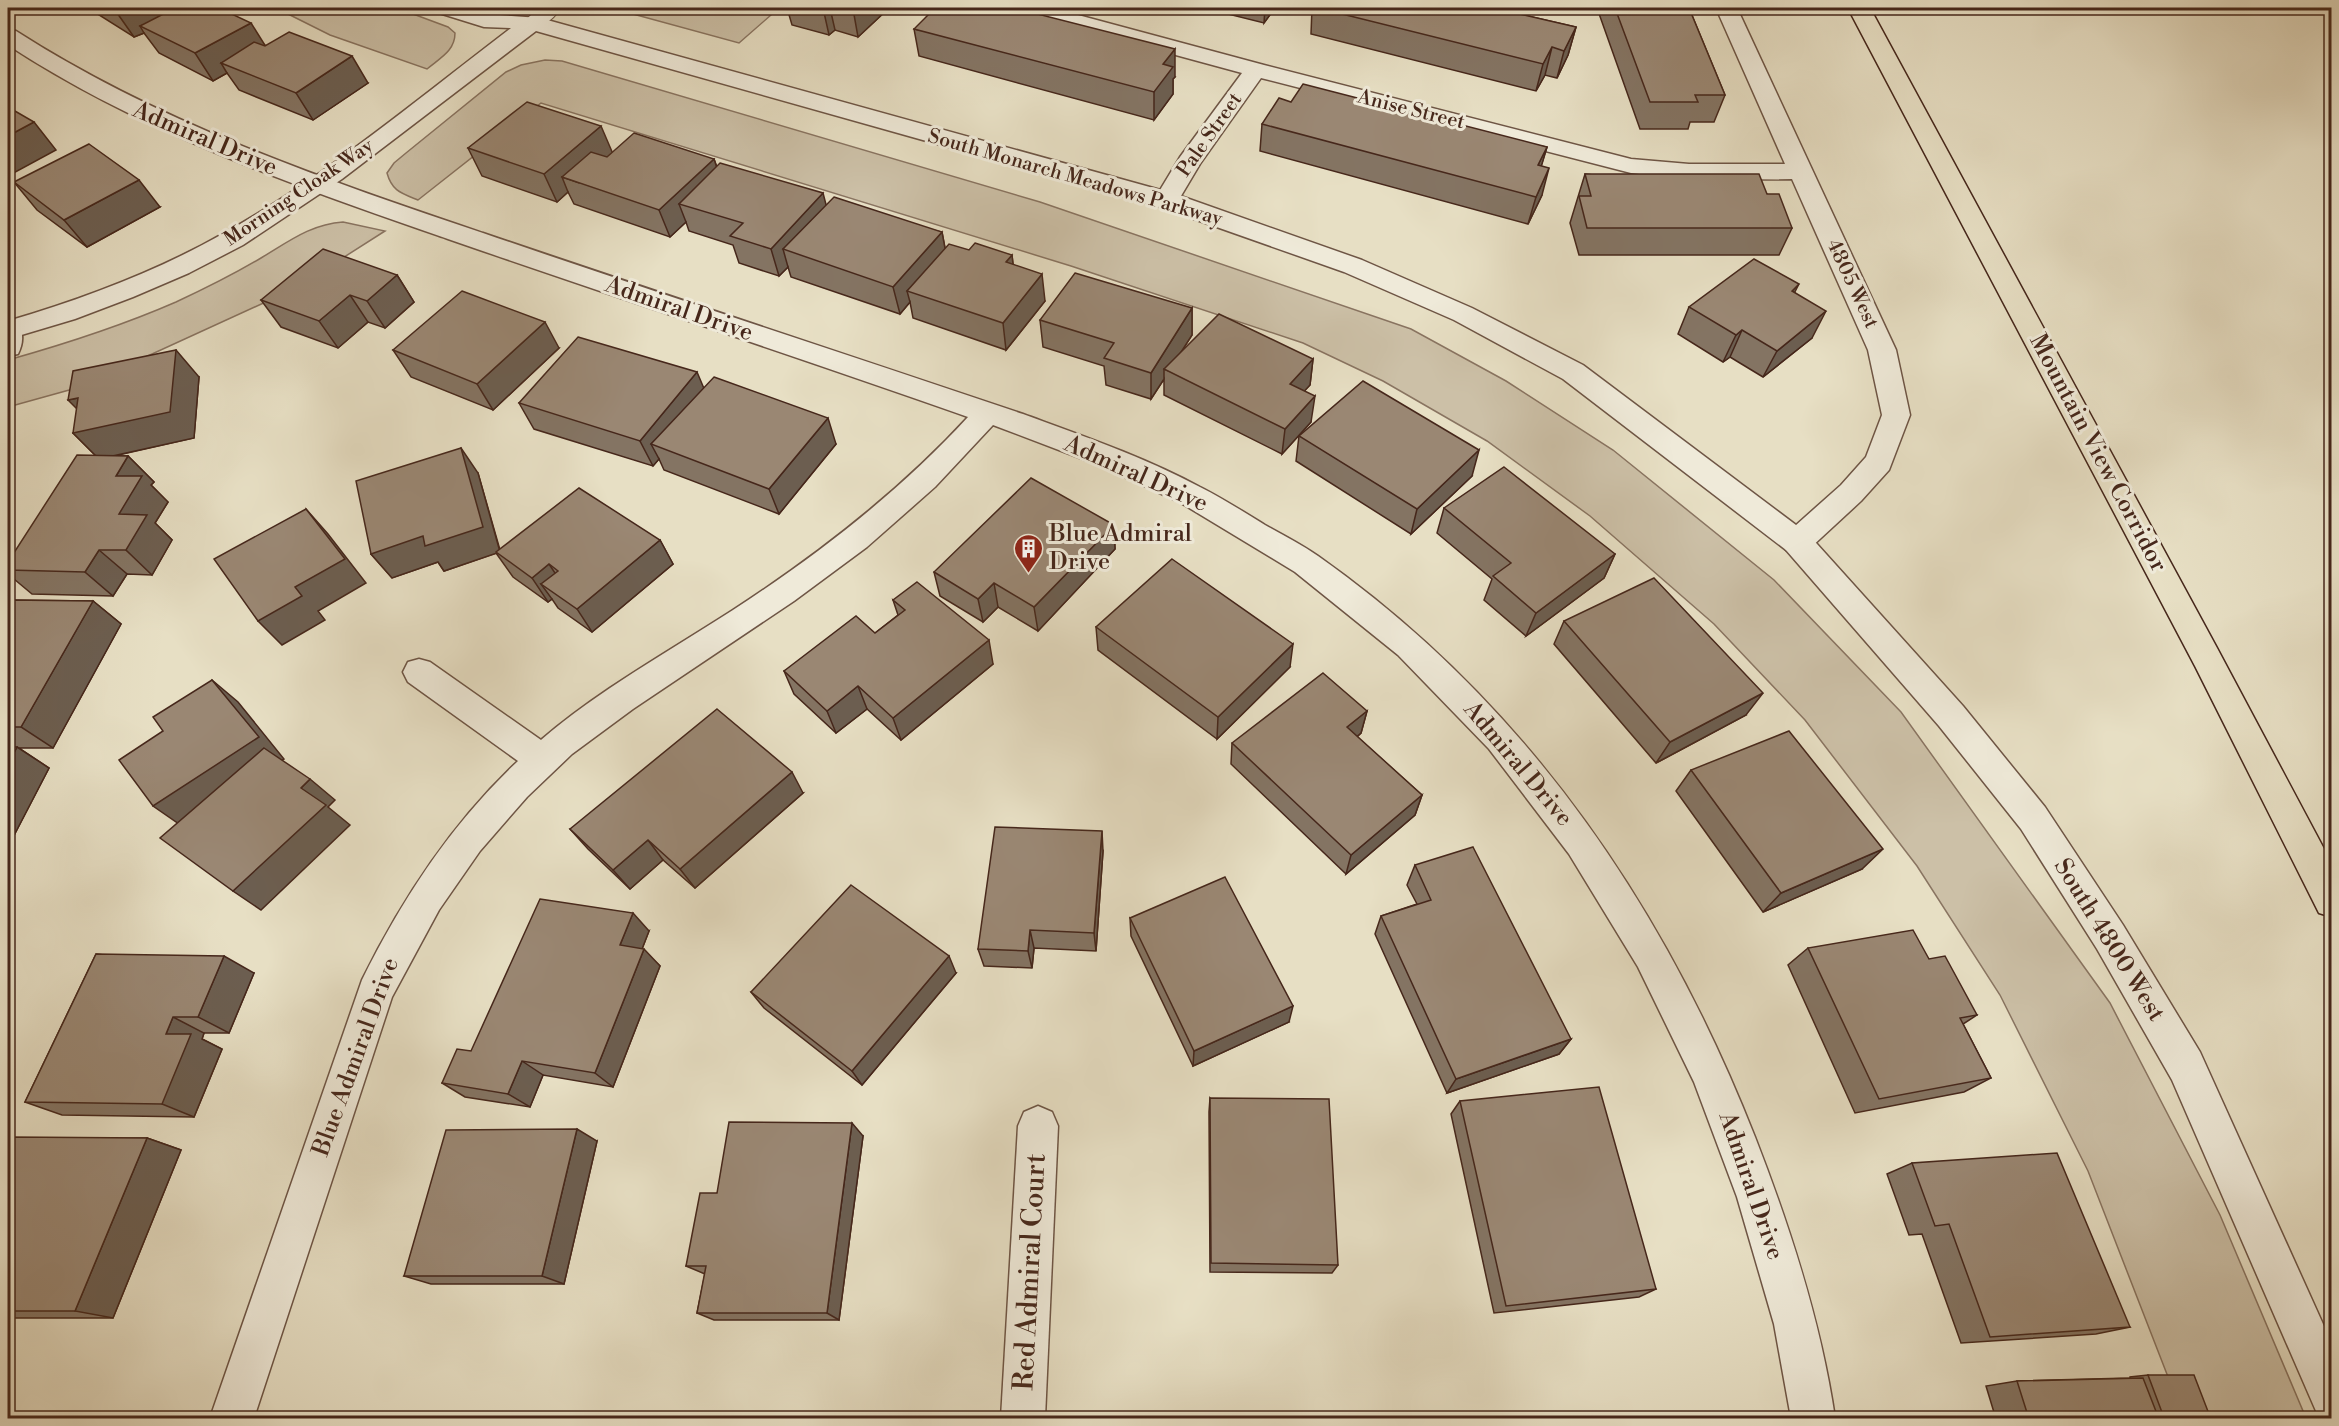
<svg xmlns="http://www.w3.org/2000/svg" width="2339" height="1426" viewBox="0 0 2339 1426" font-family="'Libre Bodoni',serif">
	<style>
		.green { fill: #ccc0a7; stroke: #897461; stroke-width: 1.5 }
		.lines { fill: none; stroke-linecap: round; stroke-linejoin: round }
		.service-casing { stroke: #6e5545; stroke-width: 2 }
		.minor-casing { stroke: #6e5545; stroke-width: 3 }
		.tertiary-casing { stroke: #6e5545; stroke-width: 3 }
		.trunk-casing { stroke: #46271b; stroke-width: 3 }
		.service { fill: #efead9; fill-rule: evenodd }
		.minor { fill: #efead9; fill-rule: evenodd }
		.tertiary { fill: #efead9; fill-rule: evenodd }
		.trunk { fill: #e7dfc4; fill-rule: evenodd }
		.wall { fill: #847463; stroke: #46271b; stroke-width: 1.5 }
		.shaded-wall { fill: #6c5e50; stroke: #46271b; stroke-width: 1.5 }
		.building { fill: #9a8773; stroke: #46271b; stroke-width: 1.5 }
		.labels { text-anchor: middle; dominant-baseline: central; stroke-width: 6; stroke-linejoin: round; paint-order: stroke }
		.far-street-label { font-size: 20px; fill: #46271b; stroke: #efead9 }
		.street-label { font-size: 24px; fill: #46271b; stroke: #efead9 }
		.poi-label { font-size: 24px; fill: #46271b; stroke: #efead9; text-anchor: start }
		.near-street-label { font-size: 28px; fill: #46271b; stroke: #efead9 }
	</style>
	<rect width="100%" height="100%" fill="#e7dfc4"/>
	<filter id="stains"><feTurbulence type="fractalNoise" baseFrequency=".00333" numOctaves="4"/><feColorMatrix values="0 0 0 0 .2 0 0 0 0 .09 0 0 0 0 .02 0 0 0 .5 -.17"/></filter>
	<radialGradient id="worn" r=".72"><stop offset=".6" stop-color="#630" stop-opacity="0"/><stop offset="1" stop-color="#630" stop-opacity=".3"/></radialGradient>
	<g class="green">
		<path d="M276,8H397L448,27L455,33C455,51 440,58 427,69L330,35Z"/>
		<polygon points="611,8 779,8 739,43"/>
		<path d="M545,60L562,61L1040,202L1411,329L1506,381L1613,450L1774,580L1901,712L2110,1003L2220,1215L2306,1418H2184L2088,1171L2000,995L1917,866L1805,720L1714,624L1590,516L1487,441L1383,381L1303,343L1071,266L541,103L418,200C401,193 392,191 387,173L394,163L406,153L506,72L521,65Z"/>
		<path d="M343,222L385,231L294,289L80,387L8,407V360C65,344 121,326 176,302C204,289 234,274 261,258C288,242 311,224 343,222Z"/>
	</g>
	<g class="lines">
		<defs>
			<path id="service" d="M539,8H561C553,20 539,31 525,27L522,23Z"/>
			<g id="minor">
				<polygon points="1019,8 1052,8 1264,65 1631,159 1689,164 1785,164 1716,8 1737,8 1896,350 1910,415 1889,470 1861,501 1808,550 1797,554 1786,550 1782,542 1786,534 1841,485 1866,457 1882,415 1868,350 1792,179 1689,180 1631,173 1261,78 1200,164 1175,206 1166,208 1157,206 1154,200 1180,157 1242,73 1021,13"/>
				<path d="M8,29L16,31C161,124 321,178 483,233C663,295 843,353 1023,414C1083,436 1144,457 1200,487C1222,498 1244,512 1265,525C1283,535 1301,544 1318,556C1525,702 1663,903 1755,1137C1790,1227 1821,1322 1835,1418H1791L1774,1324L1737,1197L1694,1082L1638,967L1569,854L1489,749L1398,655L1295,572L1181,503L1093,463L993,425L935,487L867,547L794,601L633,709L572,754L527,797L480,851L439,910L392,997L254,1418H210L362,980C402,899 451,824 518,761L408,682L403,672L408,662L419,659L430,662L541,740C599,690 668,652 733,610C819,554 899,492 968,417C795,356 621,299 448,239C296,186 144,134 8,45Z"/>
				<path d="M8,321L18,323C24,333 23,344 18,354L8,356Z"/>
				<polygon points="1038,1106 1052,1112 1058,1126 1045,1418 1001,1418 1018,1126 1024,1112"/>
			</g>
			<path id="tertiary" d="M436,8H467L486,14L540,18L1175,194L1362,260L1472,308L1583,365L1808,534L1963,706L2045,807L2123,925L2200,1052L2332,1344V1417L2316,1411L2172,1080L2097,949L2021,829L1939,726L1786,550L1563,379L1454,320L1344,272L1157,206L536,31L342,179L243,245L189,273L133,297L75,319L8,339V321C83,299 158,271 226,232C328,175 419,98 511,28L484,27L439,13Z"/>
			<polygon id="trunk" points="1848,8 1870,8 2217,648 2332,864 2332,917 2319,913 2195,666"/>
		</defs>
		<use href="#service" class="service-casing"/>
		<use href="#minor" class="minor-casing"/>
		<use href="#tertiary" class="tertiary-casing"/>
		<use href="#trunk" class="trunk-casing"/>
		<use href="#service" class="service"/>
		<use href="#minor" class="minor"/>
		<use href="#tertiary" class="tertiary"/>
		<use href="#trunk" class="trunk"/>
	</g>
	<g class="wall">
		<polygon points="88,8 219,8 266,46 368,83 313,120 239,90 227,73 213,81 159,53 144,33 134,37"/>
		<polygon points="787,8 889,8 858,37 835,30 829,35 792,25"/>
		<polygon points="1204,8 1289,8 1286,11 1275,8 1264,23"/>
		<polygon points="1312,8 1493,8 1576,27 1568,55 1557,78 1545,75 1536,91 1311,34"/>
		<polygon points="1597,8 1689,8 1725,95 1714,122 1690,122 1688,129 1640,129"/>
		<polygon points="914,29 1175,77 1173,79 1173,94 1154,120 919,56"/>
		<polygon points="1291,102 1547,147 1541,166 1542,195 1528,224 1260,151 1262,124"/>
		<polygon points="468,148 612,153 714,159 717,167 826,205 942,232 945,248 1012,255 1013,264 1045,301 1006,350 913,318 910,302 900,314 791,277 788,267 779,276 739,263 733,245 689,231 686,222 670,237 574,204 568,192 557,202 482,176"/>
		<polygon points="1585,174 1767,194 1792,228 1779,255 1579,255 1570,223"/>
		<polygon points="14,182 160,207 87,247 37,210"/>
		<polygon points="397,275 414,302 385,328 368,322 338,348 281,327 261,300"/>
		<polygon points="1795,293 1812,338 1763,377 1730,357 1723,362 1678,334 1689,307"/>
		<polygon points="1192,308 1192,335 1181,352 1313,359 1310,385 1304,391 1311,422 1282,454 1164,395 1164,379 1151,399 1106,385 1104,366 1043,347 1040,320"/>
		<polygon points="559,348 493,410 411,377 393,350"/>
		<polygon points="199,377 194,438 114,456 128,456 154,482 151,485 168,502 155,523 172,540 152,575 127,574 113,596 32,594 8,574 8,562 95,455 73,433"/>
		<polygon points="703,388 836,444 779,514 664,470 659,459 653,466 534,429 519,403"/>
		<polygon points="1299,436 1472,476 1411,534 1296,461"/>
		<polygon points="478,473 500,550 660,540 673,564 592,632 558,608 552,599 548,602 513,577 496,553 444,571 438,562 392,578 371,554"/>
		<polygon points="1444,508 1615,554 1604,578 1526,636 1484,600 1492,579 1437,533"/>
		<polygon points="1114,525 1115,549 1038,631 998,607 983,622 940,596 934,572"/>
		<polygon points="8,600 93,601 121,624 53,748 19,748 49,768 8,847"/>
		<polygon points="893,600 993,664 901,740 867,709 836,733 794,694 784,671 875,633 898,615"/>
		<polygon points="1564,621 1746,715 1656,763 1554,644"/>
		<polygon points="1096,627 1290,667 1217,739 1098,650"/>
		<polygon points="1367,711 1361,733 1357,737 1422,795 1415,815 1346,874 1231,764 1232,743"/>
		<polygon points="1691,770 1862,869 1763,912 1676,791"/>
		<polygon points="803,793 695,888 663,860 630,889 588,849 570,829"/>
		<polygon points="1103,851 1096,951 1034,948 1032,968 984,966 978,949"/>
		<polygon points="1415,865 1571,1039 1559,1054 1447,1093 1375,934 1381,916 1417,904 1407,885"/>
		<polygon points="1130,918 1289,1022 1193,1066 1131,936"/>
		<polygon points="649,931 642,949 660,966 613,1087 543,1075 530,1107 465,1097 442,1083 471,1051"/>
		<polygon points="1808,948 1977,1015 1963,1024 1991,1078 1964,1092 1855,1113 1788,965"/>
		<polygon points="96,954 254,973 229,1033 204,1033 202,1039 222,1049 194,1117 62,1115 25,1102"/>
		<polygon points="956,973 862,1085 764,1008 751,992"/>
		<polygon points="1210,1098 1338,1265 1332,1273 1210,1272 1209,1112"/>
		<polygon points="1460,1101 1656,1289 1639,1297 1494,1313 1451,1114"/>
		<polygon points="863,1136 839,1320 714,1320 697,1313 705,1274 686,1266 717,1193"/>
		<polygon points="147,1138 181,1150 113,1318 8,1318 8,1140"/>
		<polygon points="597,1141 564,1284 431,1284 404,1276"/>
		<polygon points="1912,1163 2130,1327 2096,1334 1961,1343 1922,1234 1909,1235 1887,1174"/>
		<polygon points="2148,1375 2209,1414 2158,1416 2159,1419 1996,1419 1986,1386 2017,1381 2130,1378 2130,1377"/>
	</g>
	<g class="shaded-wall">
		<polygon points="120,8 197,8 140,26 144,33 134,37 115,10"/>
		<polygon points="823,8 830,8 835,30 829,35"/>
		<polygon points="854,8 889,8 858,37 853,9"/>
		<polygon points="1265,8 1275,8 1264,23"/>
		<polygon points="251,23 268,50 221,63 227,73 213,81 195,53"/>
		<polygon points="1576,27 1568,55 1557,78 1564,51"/>
		<polygon points="1552,47 1545,75 1536,91 1543,64"/>
		<polygon points="1175,49 1175,77 1173,79 1173,94 1154,120 1154,92 1163,64"/>
		<polygon points="352,56 368,83 313,120 296,93"/>
		<polygon points="34,122 56,150 8,176 8,136"/>
		<polygon points="601,126 613,154 579,183 562,177 568,192 557,202 544,174"/>
		<polygon points="1547,147 1539,174 1538,165"/>
		<polygon points="714,159 723,187 679,204 686,222 670,237 659,210"/>
		<polygon points="1549,168 1542,195 1528,224 1536,197"/>
		<polygon points="139,180 160,207 87,247 64,220"/>
		<polygon points="823,193 830,220 783,249 788,267 779,276 771,249"/>
		<polygon points="942,232 947,259 907,291 910,302 900,314 893,287"/>
		<polygon points="1012,255 1015,282 1006,262"/>
		<polygon points="1042,274 1045,301 1006,350 1003,323"/>
		<polygon points="397,275 414,302 385,328 367,301"/>
		<polygon points="1799,284 1785,311 1792,291"/>
		<polygon points="350,295 368,322 338,348 319,321"/>
		<polygon points="1192,308 1192,335 1169,371 1164,369 1164,379 1151,399 1151,373"/>
		<polygon points="1826,311 1812,338 1763,377 1777,351"/>
		<polygon points="545,322 559,348 493,410 477,384"/>
		<polygon points="1742,330 1730,357 1723,362 1736,335"/>
		<polygon points="176,350 199,377 194,438 99,459 73,433"/>
		<polygon points="1313,359 1310,385 1287,410 1290,384"/>
		<polygon points="697,372 708,398 651,444 659,459 653,466 640,441"/>
		<polygon points="1315,396 1311,422 1282,454 1285,429"/>
		<polygon points="78,398 94,426 68,400"/>
		<polygon points="828,418 836,444 779,514 769,489"/>
		<polygon points="461,448 478,473 500,552 444,571 438,562 392,578 371,554"/>
		<polygon points="1479,450 1472,476 1411,534 1417,509"/>
		<polygon points="128,456 154,482 151,485 168,502 155,523 172,540 152,575 126,550 119,514 116,476"/>
		<polygon points="306,509 328,534 366,583 318,611 325,620 282,645 258,621 295,587"/>
		<polygon points="1114,525 1115,549 1038,631 1034,607"/>
		<polygon points="660,540 673,564 592,632 577,609"/>
		<polygon points="99,550 127,574 113,596 85,572"/>
		<polygon points="1615,554 1604,578 1526,636 1536,613"/>
		<polygon points="549,564 565,588 541,584 552,599 548,602 532,578"/>
		<polygon points="994,583 998,607 983,622 978,599"/>
		<polygon points="93,601 121,624 53,748 21,727"/>
		<polygon points="989,640 993,664 901,740 893,718"/>
		<polygon points="1293,644 1290,667 1217,739 1218,717"/>
		<polygon points="212,680 238,702 284,759 182,826 153,806"/>
		<polygon points="858,686 867,709 836,733 827,711"/>
		<polygon points="1763,693 1746,715 1656,763 1670,742"/>
		<polygon points="1367,711 1361,733 1342,749 1347,727"/>
		<polygon points="17,747 49,768 8,847 8,764"/>
		<polygon points="792,772 803,793 695,888 680,869"/>
		<polygon points="310,779 335,800 328,807 350,825 261,910 233,891 301,788"/>
		<polygon points="1422,795 1415,815 1346,874 1351,855"/>
		<polygon points="1102,831 1103,851 1096,951 1094,933"/>
		<polygon points="648,840 663,860 630,889 613,870"/>
		<polygon points="1883,849 1862,869 1763,912 1781,893"/>
		<polygon points="633,913 649,931 637,962 620,945"/>
		<polygon points="1030,930 1034,948 1032,968 1028,951"/>
		<polygon points="644,949 660,966 613,1087 595,1073"/>
		<polygon points="224,956 254,973 229,1033 198,1017"/>
		<polygon points="949,956 956,973 862,1085 852,1071"/>
		<polygon points="1293,1006 1289,1022 1193,1066 1194,1051"/>
		<polygon points="173,1017 204,1033 202,1039 222,1049 194,1117 162,1104 166,1034"/>
		<polygon points="1571,1039 1559,1054 1447,1093 1456,1079"/>
		<polygon points="522,1061 543,1075 530,1107 508,1094"/>
		<polygon points="852,1123 863,1136 839,1320 827,1313"/>
		<polygon points="577,1129 597,1141 564,1284 542,1276"/>
		<polygon points="147,1138 181,1150 113,1318 75,1311"/>
	</g>
	<g class="building">
		<polygon points="175,8 177,8 186,12 193,8 219,8 251,23 195,53 140,26"/>
		<polygon points="935,8 947,9 949,8 1014,8 1175,49 1163,64 1173,67 1154,92 914,29"/>
		<polygon points="1318,8 1493,8 1576,27 1564,51 1552,47 1543,64"/>
		<polygon points="1615,8 1689,8 1725,95 1695,95 1698,102 1650,102"/>
		<polygon points="289,32 352,56 296,93 221,63 254,42 265,46"/>
		<polygon points="1303,84 1547,147 1538,165 1549,168 1536,197 1262,124 1279,98 1291,102"/>
		<polygon points="527,102 601,126 544,174 468,148"/>
		<polygon points="8,107 34,122 8,136"/>
		<polygon points="634,133 714,159 659,210 562,177 591,152 607,157"/>
		<polygon points="89,144 139,180 64,220 14,182"/>
		<polygon points="720,163 823,193 771,249 730,236 743,223 679,204"/>
		<polygon points="1585,174 1759,174 1767,194 1779,194 1792,228 1587,228 1579,196 1591,196"/>
		<polygon points="834,197 942,232 893,287 783,249"/>
		<polygon points="975,243 1012,255 1006,262 1042,274 1003,323 907,291 949,244 969,250"/>
		<polygon points="323,249 397,275 367,301 350,295 319,321 261,300"/>
		<polygon points="1754,259 1799,284 1792,291 1826,311 1777,351 1742,330 1736,335 1689,307"/>
		<polygon points="1075,273 1192,308 1151,373 1104,358 1114,343 1040,320"/>
		<polygon points="462,291 545,322 477,384 393,350"/>
		<polygon points="1219,314 1313,359 1290,384 1315,396 1285,429 1164,369"/>
		<polygon points="578,337 697,372 640,441 519,403"/>
		<polygon points="176,350 170,412 73,433 78,398 68,400 73,371"/>
		<polygon points="714,377 828,418 769,489 651,444"/>
		<polygon points="1363,381 1479,450 1417,509 1299,436"/>
		<polygon points="461,448 483,527 425,546 423,536 371,554 356,481"/>
		<polygon points="77,455 128,456 116,476 142,476 119,514 147,515 126,550 99,550 85,572 8,570 8,562"/>
		<polygon points="1504,467 1615,554 1536,613 1493,576 1511,563 1444,508"/>
		<polygon points="1031,478 1114,525 1034,607 994,583 978,599 934,572"/>
		<polygon points="579,488 660,540 577,609 541,584 558,571 549,564 532,578 496,552"/>
		<polygon points="306,509 345,559 295,587 302,596 258,621 214,559"/>
		<polygon points="1172,559 1293,644 1218,717 1096,627"/>
		<polygon points="1654,578 1763,693 1670,742 1564,621"/>
		<polygon points="917,582 989,640 893,718 858,686 827,711 784,671 856,616 875,633 905,610 893,600"/>
		<polygon points="8,600 93,601 21,727 8,727"/>
		<polygon points="1323,673 1367,711 1347,727 1422,795 1351,855 1232,743"/>
		<polygon points="212,680 259,737 153,806 119,760 163,731 153,717"/>
		<polygon points="717,709 792,772 680,869 648,840 613,870 570,829"/>
		<polygon points="1789,731 1883,849 1781,893 1691,770"/>
		<polygon points="8,747 17,747 8,764"/>
		<polygon points="264,748 310,779 301,788 326,805 233,891 160,838"/>
		<polygon points="995,827 1102,831 1094,933 1030,930 1028,951 978,949"/>
		<polygon points="1473,847 1571,1039 1456,1079 1381,916 1431,900 1415,865"/>
		<polygon points="1225,877 1293,1006 1194,1051 1130,918"/>
		<polygon points="851,885 949,956 852,1071 751,992"/>
		<polygon points="540,899 633,913 620,945 644,949 595,1073 522,1061 508,1094 442,1083 457,1049 471,1051"/>
		<polygon points="1913,930 1929,959 1945,956 1977,1015 1960,1018 1991,1078 1879,1099 1808,948"/>
		<polygon points="96,954 224,956 198,1017 173,1017 166,1034 191,1034 162,1104 25,1102"/>
		<polygon points="1599,1087 1656,1289 1506,1306 1460,1101"/>
		<polygon points="1210,1098 1329,1099 1338,1265 1211,1263"/>
		<polygon points="729,1122 852,1123 827,1313 697,1313 706,1266 686,1266 700,1193 717,1193"/>
		<polygon points="577,1129 542,1276 404,1276 446,1130"/>
		<polygon points="9,1137 147,1138 75,1311 8,1311 8,1140"/>
		<polygon points="2057,1153 2130,1327 1990,1337 1949,1224 1935,1226 1912,1163"/>
		<polygon points="2148,1375 2194,1375 2209,1414 2163,1415"/>
		<polygon points="2143,1378 2159,1419 2029,1419 2017,1381"/>
	</g>
	<defs>
		<symbol id="building-pin" viewBox="-11 -11 22 30"><path d="M0 17L-7.5 6A9.5 9.5 0 1 1 7.5 6Z" fill="#8f2418" stroke="#efead9"/><path d="M-4-6H4V6H1V3H-1V6H-4ZM-2.5-4.3h1.7v1.8h-1.7ZM.8-4.3h1.7v1.8H.8ZM-2.5-1h1.7V.8h-1.7ZM.8-1h1.7V.8H.8Z" fill="#fff"/></symbol>
	</defs>
	<g fill-rule="evenodd">
		<use href="#building-pin" x="1012" y="532" width="33" height="45"/>
	</g>
	<g class="labels">
		<g class="far-street-label">
			<text transform="translate(1411 110) rotate(14)">Anise Street</text>
			<text transform="translate(1210 135) rotate(-55)">Pale Street</text>
			<text transform="translate(1075 178) rotate(16)">South Monarch Meadows Parkway</text>
			<text transform="translate(299 193) rotate(-34)">Morning Cloak Way</text>
			<text transform="translate(1852 284) rotate(65)">4805 West</text>
		</g>
		<g class="street-label">
			<text transform="translate(205 139) rotate(23)">Admiral Drive</text>
			<text transform="translate(679 309) rotate(19)">Admiral Drive</text>
			<text transform="translate(2098 453) rotate(62)">Mountain View Corridor</text>
			<text transform="translate(1136 474) rotate(24)">Admiral Drive</text>
			<text transform="translate(1518 764) rotate(50)">Admiral Drive</text>
			<text transform="translate(2109 940) rotate(58)">South 4800 West</text>
			<text transform="translate(356 1057) rotate(-70)">Blue Admiral Drive</text>
			<text transform="translate(1751 1186) rotate(71)">Admiral Drive</text>
		</g>
		<g class="poi-label">
			<text x="1049" y="534">Blue Admiral<tspan x="1049" dy="28">Drive</tspan></text>
		</g>
		<g class="near-street-label">
			<text transform="translate(1030 1272) rotate(-87)">Red Admiral Court</text>
		</g>
	</g>
	<rect width="2339" height="1426" fill="none" stroke="#e7dfc4" stroke-width="30"/>
	<rect x="9" y="9" width="2321" height="1408" fill="none" stroke="#46271b" stroke-width="3"/>
	<rect x="15" y="15" width="2309" height="1396" fill="none" stroke="#46271b" stroke-width="1.5"/>
	<rect width="100%" height="100%" filter="url(#stains)"/>
	<rect width="100%" height="100%" fill="url(#worn)"/>
</svg>
